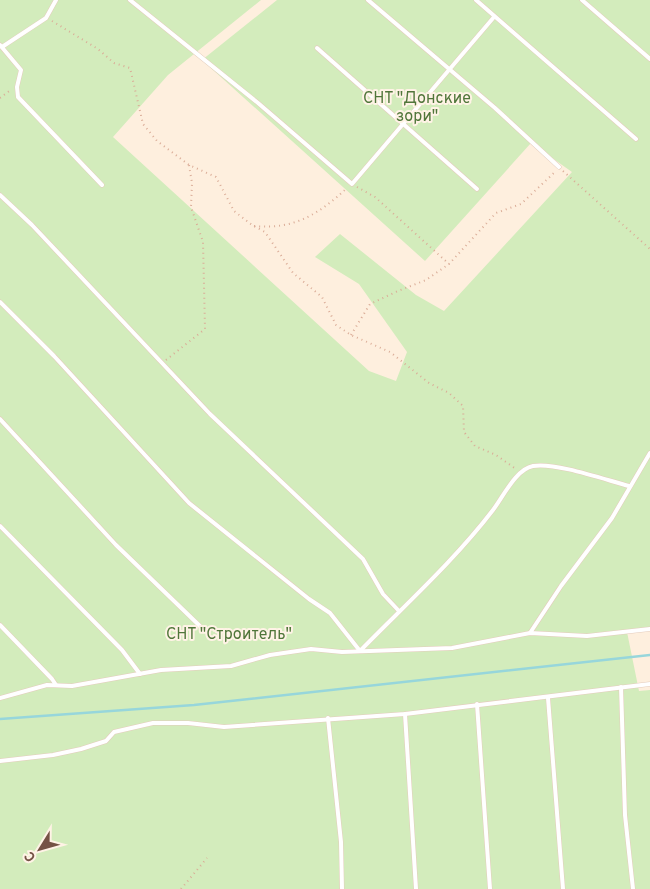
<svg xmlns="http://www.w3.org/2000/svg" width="650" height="889" viewBox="0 0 650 889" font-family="Overpass,sans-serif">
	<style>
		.green { fill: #d3ecbc }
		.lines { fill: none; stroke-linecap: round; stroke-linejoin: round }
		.stream { stroke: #97d6db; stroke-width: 2.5 }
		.service-casing { stroke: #e4ccbd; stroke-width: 5 }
		.path { stroke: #daac97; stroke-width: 2; stroke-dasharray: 1 4; stroke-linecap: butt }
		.service { stroke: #fff; stroke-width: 4 }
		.labels { text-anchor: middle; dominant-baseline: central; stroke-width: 4; stroke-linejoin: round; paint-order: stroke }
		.park-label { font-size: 16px; fill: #50763a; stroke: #fff3e6 }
	</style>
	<rect width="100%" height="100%" fill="#feefde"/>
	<polygon class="green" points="0,0 261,0 168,75 113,137 369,371 396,381 407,352 359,284 315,257 340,234 416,295 444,311 572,172 531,143 425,261 202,60 277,0 650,0 650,628 627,632 639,691 650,690 650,889 0,889"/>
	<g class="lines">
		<polyline class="stream" points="0,719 194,705 650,655"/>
		<defs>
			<g id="service">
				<polyline points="130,0 258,103 352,184 494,17"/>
				<polyline points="368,0 495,108 559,167"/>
				<polyline points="476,0 636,139"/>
				<polyline points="582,0 650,59"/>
				<polyline points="0,45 21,70 17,87 18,97 102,185"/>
				<polyline points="2,47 46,18 56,0"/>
				<polyline points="317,48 477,189"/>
				<polyline points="0,195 32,225 210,414 363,559 383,594 399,611"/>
				<polyline points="0,302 54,356 189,503 309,599 330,613 360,651"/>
				<polyline points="0,419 116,545 203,629"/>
				<polyline points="0,526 122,650 140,674"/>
				<polyline points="0,625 52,679 56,685"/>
				<polyline points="530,633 561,586 612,518 650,453"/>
				<path d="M360,651C405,605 454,561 493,510C503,497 516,469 533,466C555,462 606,480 629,486"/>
				<polyline points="621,687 625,815 633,889"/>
				<polyline points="0,698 47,685 72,686 161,670 231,666 270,655 311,649 342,652 452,648 530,633 587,636 650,629"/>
				<polyline points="548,698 563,889"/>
				<polyline points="477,704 490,889"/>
				<polyline points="405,714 416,889"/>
				<polyline points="328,718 341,842 342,889"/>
				<polyline points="0,761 53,755 81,749 106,741 114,732 153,723 188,723 224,727 405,714 650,684"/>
			</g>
		</defs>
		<use href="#service" class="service-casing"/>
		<g class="path">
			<polyline points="52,21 98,49 114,63 130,68 143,124 157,141 189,165 216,177 234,211 252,225 265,232 293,273 322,297 336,325 351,335 390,352 429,383 449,393 463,406 464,432 475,446 496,455 516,469"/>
			<polyline points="0,98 12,89"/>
			<polyline points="563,171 650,249"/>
			<polyline points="357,187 375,197 449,264"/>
			<path d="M254,226C294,230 319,214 347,188"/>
			<polyline points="351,335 370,304 398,291 426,280 449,264 496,213 521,204 556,171"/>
			<polyline points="166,360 205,329 203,242 191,207 192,183 189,165"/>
			<polyline points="181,889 207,858"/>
		</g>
		<use href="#service" class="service"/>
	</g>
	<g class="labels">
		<g class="park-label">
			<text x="417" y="99">СНТ "Донские<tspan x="417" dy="18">зори"</tspan></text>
			<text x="229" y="635">СНТ "Строитель"</text>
		</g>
	</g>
	<g transform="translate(40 849) rotate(233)" stroke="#fff3e6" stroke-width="4" paint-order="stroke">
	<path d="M0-4L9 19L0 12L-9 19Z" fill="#755245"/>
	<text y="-8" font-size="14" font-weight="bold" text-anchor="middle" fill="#755245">С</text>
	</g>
</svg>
